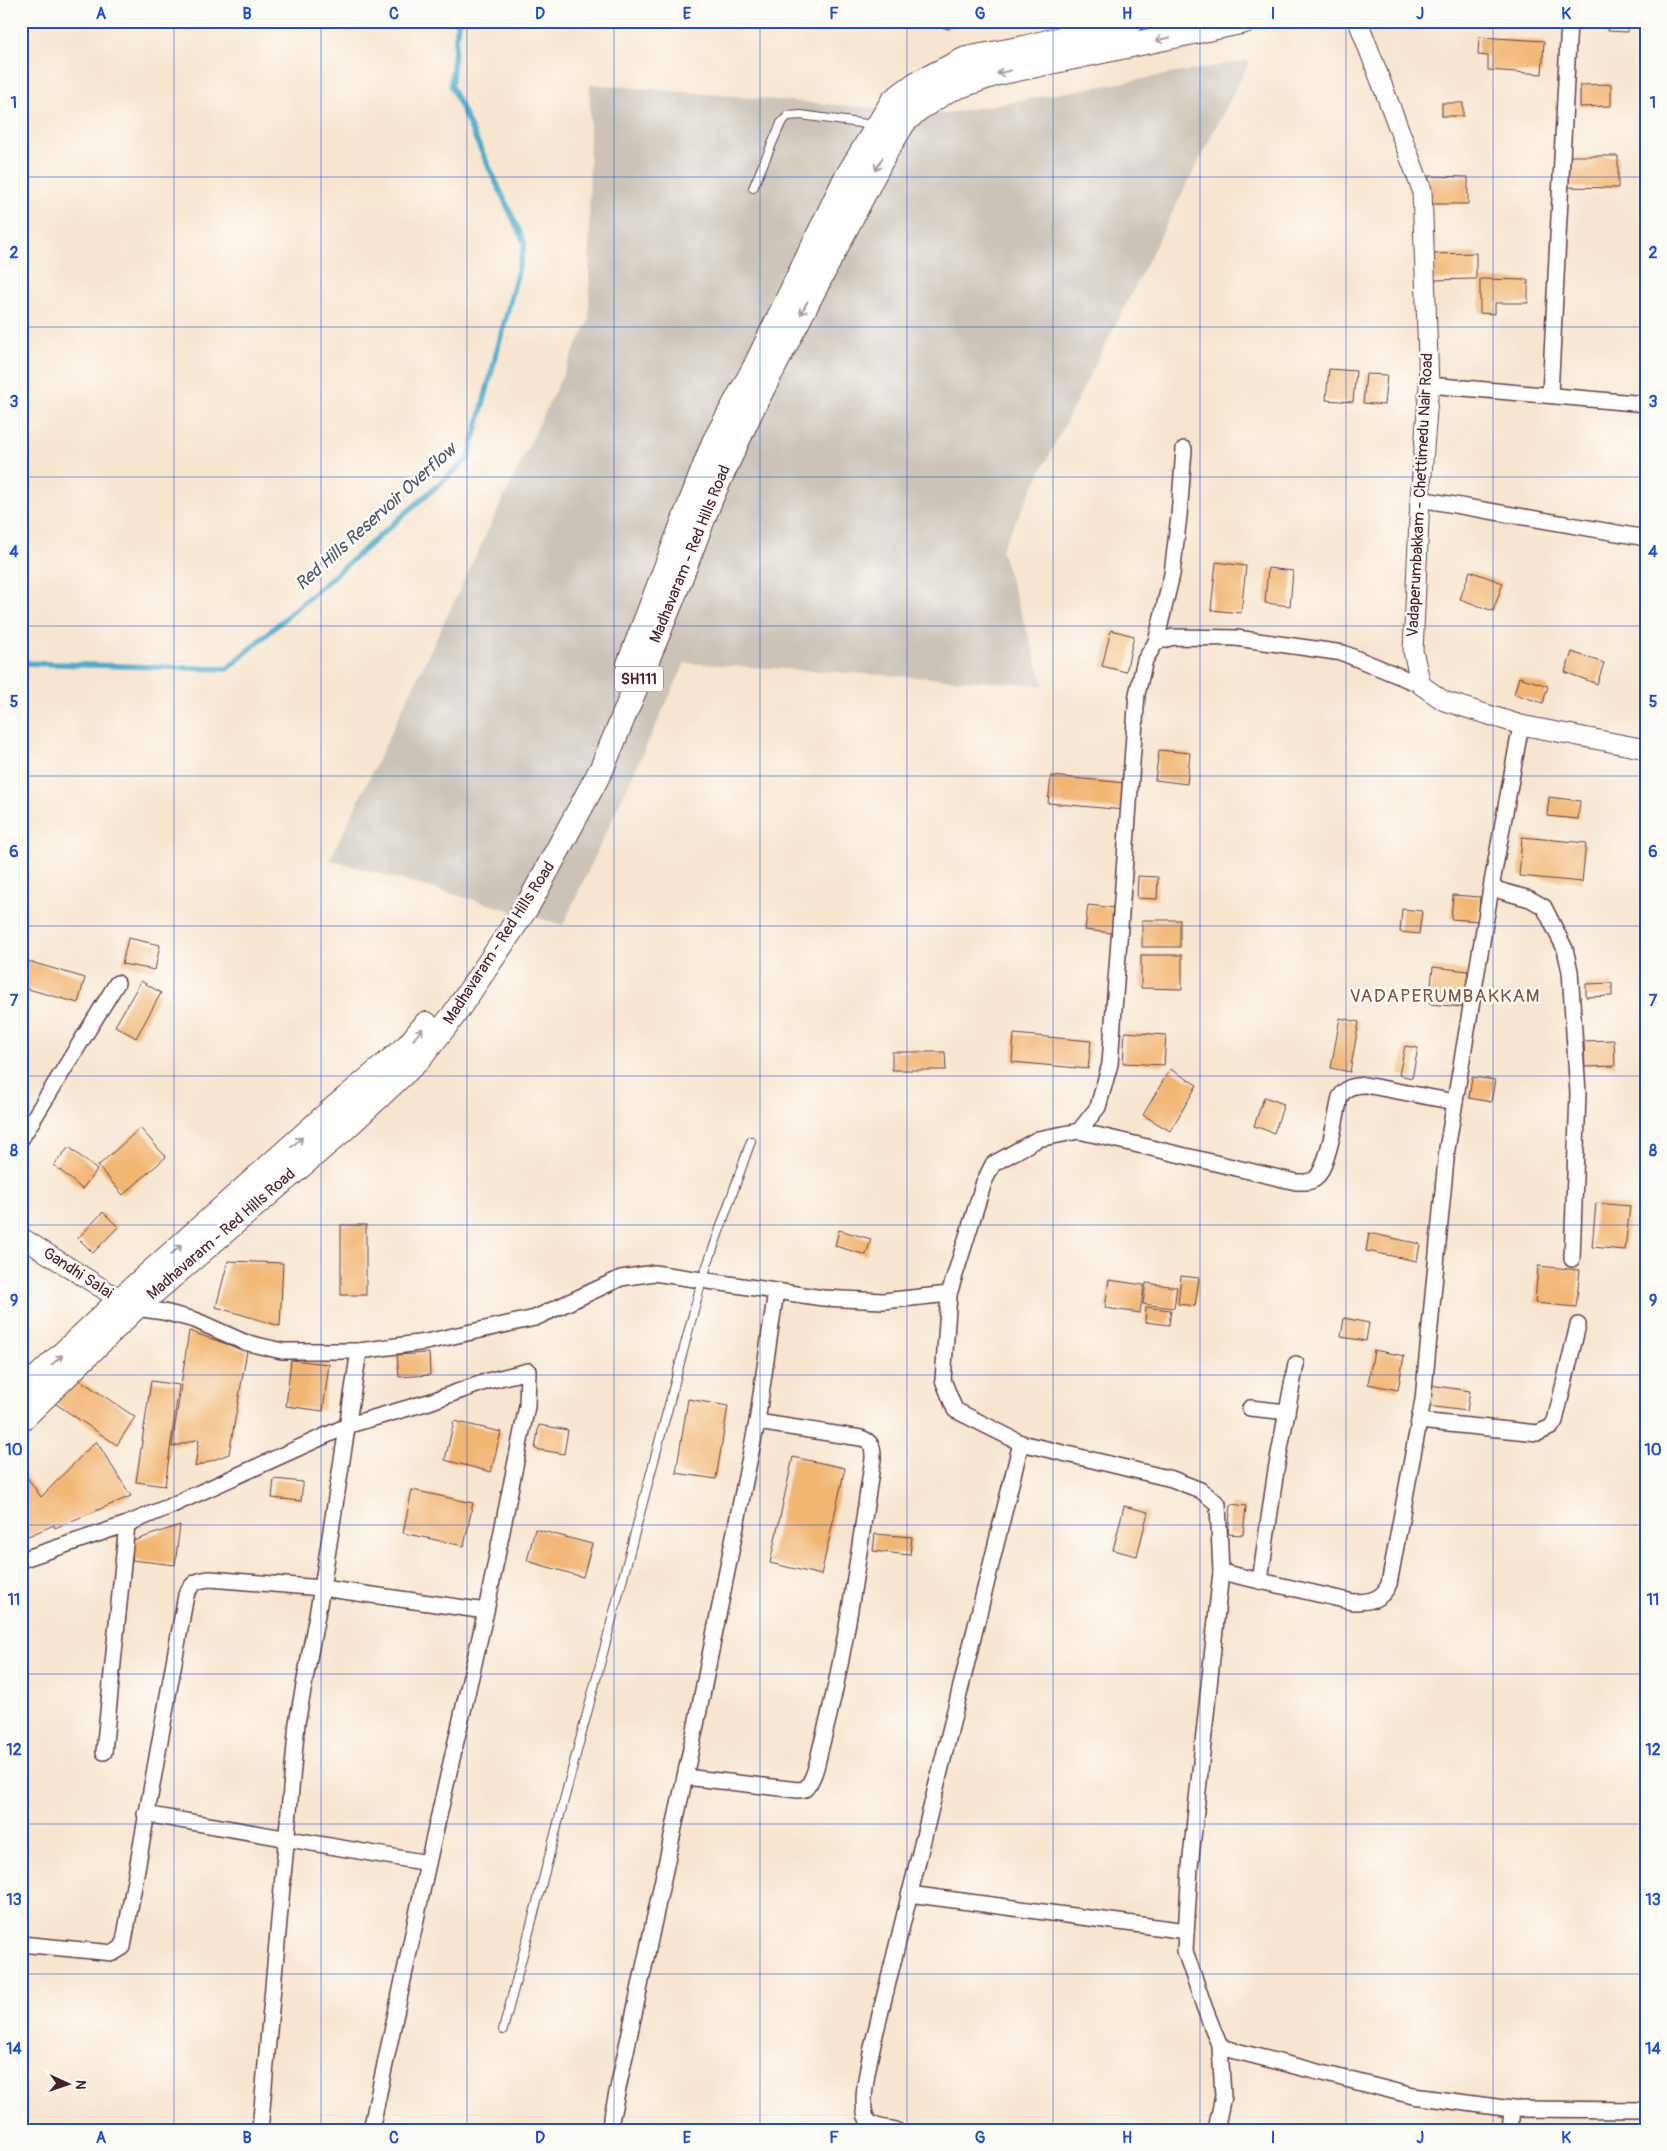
<svg xmlns="http://www.w3.org/2000/svg" width="1667" height="2151" viewBox="0 0 1667 2151" font-family="Pangolin,sans-serif">
	<style>
		.industrial { fill: #cbc3b8 }
		.lines { fill: none; stroke-linecap: round; stroke-linejoin: round }
		.stream { stroke: #4daccc; stroke-width: 5.5 }
		.building { fill: #f2b673 }
		.service-casing { stroke: #643d44; stroke-width: 10 }
		.minor-casing { stroke: #643d44; stroke-width: 18 }
		.tertiary-casing { stroke: #643d44; stroke-width: 21 }
		.primary-casing { stroke: #643d44; stroke-width: 26 }
		.service { stroke: #fff; stroke-width: 8 }
		.minor { stroke: #fff; stroke-width: 15 }
		.tertiary { stroke: #fff; stroke-width: 19 }
		.primary { stroke: #fff; stroke-width: 24 }
		.oneway { stroke: #ae9aa0 }
		.grid { fill: none; stroke: #1d4ed8; stroke-width: 1; stroke-opacity: 0.55 }
		.labels { text-anchor: middle; dominant-baseline: central; stroke-width: 5; stroke-linejoin: round; paint-order: stroke }
		.shield { fill: #fdfcf7; stroke: #806168; stroke-width: 1 }
		.shield-label { font-size: 15px; font-weight: bold; fill: #4a1f2b }
		.street-label { font-size: 16px; fill: #4a1f2b; stroke: #fdfcf7 }
		.water-label { font-size: 18px; font-style: italic; fill: #4b576b; stroke: #fdfcf7 }
		.quarter-label { font-size: 19px; letter-spacing: 1px; fill: #855444; stroke: #fdfcf7 }
		.neatline { fill: none; stroke: #1d4ed8; stroke-width: 2 }
		.grid-label { font-size: 16px; text-anchor: middle; font-weight: bold; fill: #1d4ed8 }
	</style>
	<rect width="100%" height="100%" fill="#fdfcf7"/>
	<filter id="ink" filterUnits="userSpaceOnUse"><feTurbulence type="fractalNoise" baseFrequency=".02" numOctaves="2"/><feDisplacementMap in="SourceGraphic" scale="10" xChannelSelector="R" yChannelSelector="G"/><feConvolveMatrix kernelMatrix="1 2 1 2 8 2 1 2 1" color-interpolation-filters="sRGB"/></filter>
	<filter id="wash" filterUnits="userSpaceOnUse"><feTurbulence type="fractalNoise" baseFrequency=".0096" numOctaves="4" result="noise"/><feDisplacementMap in="SourceGraphic" scale="20" xChannelSelector="R" yChannelSelector="G"/><feGaussianBlur stdDeviation="1.12" result="paint"/><feColorMatrix in="noise" values="0 0 0 0 0 0 0 0 0 0 0 0 0 0 0 0 0 1.4 0 .05"/><feComposite in="paint" operator="in"/></filter>
	<g filter="url(#wash)">
		<rect width="100%" height="100%" fill="#f7e5cf"/>
		<polygon class="industrial" points="1250,60 1001,550 1044,685 685,663 563,925 330,860 589,320 590,84 943,114"/>
		<g class="lines">
			<polyline class="stream" points="21,663 227,669 469,458 525,244 451,86 458,21"/>
		</g>
		<g id="blocks">
			<g class="building">
				<polygon points="916,21 951,21 949,29"/>
				<polygon points="1609,21 1628,21 1627,32 1608,31"/>
				<polygon points="1479,37 1544,41 1542,74 1488,70 1488,56 1478,55"/>
				<polygon points="1611,84 1611,106 1580,107 1580,85"/>
				<rect x="1442" y="103" width="21" height="13"/>
				<polygon points="1565,156 1618,156 1618,188 1565,187"/>
				<polygon points="1429,176 1468,177 1468,204 1429,204"/>
				<polygon points="1476,253 1476,279 1432,280 1432,254"/>
				<polygon points="1480,279 1528,280 1528,303 1495,303 1495,314 1480,313"/>
				<polygon points="1329,369 1356,371 1353,402 1326,400"/>
				<polygon points="1366,374 1387,375 1384,405 1363,403"/>
				<polygon points="1216,562 1246,566 1241,613 1211,610"/>
				<polygon points="1268,568 1293,571 1290,606 1265,603"/>
				<polygon points="1470,571 1503,583 1493,611 1460,599"/>
				<polygon points="1111,630 1134,636 1126,672 1102,666"/>
				<polygon points="1572,652 1604,663 1597,684 1565,672"/>
				<polygon points="1519,677 1548,686 1543,703 1514,694"/>
				<polygon points="1159,750 1190,753 1187,784 1155,780"/>
				<polygon points="1051,776 1127,783 1124,810 1048,803"/>
				<polygon points="1549,797 1580,801 1578,819 1547,816"/>
				<polygon points="1522,837 1586,843 1582,882 1519,876"/>
				<polygon points="1138,876 1158,877 1157,899 1137,898"/>
				<polygon points="1453,895 1480,897 1478,921 1451,919"/>
				<polygon points="1088,905 1115,908 1112,933 1085,930"/>
				<polygon points="1402,909 1422,911 1419,934 1400,932"/>
				<rect x="1142" y="920" width="38" height="27"/>
				<polygon points="128,938 160,945 155,970 122,964"/>
				<polygon points="1141,955 1182,955 1182,989 1141,988"/>
				<polygon points="21,959 85,978 78,1003 21,987"/>
				<polygon points="1433,967 1468,971 1464,1007 1429,1004"/>
				<polygon points="141,981 161,993 136,1038 115,1026"/>
				<polygon points="1612,983 1612,996 1586,997 1586,984"/>
				<polygon points="1340,1018 1359,1022 1350,1072 1331,1068"/>
				<polygon points="1125,1032 1166,1035 1164,1065 1123,1063"/>
				<polygon points="1014,1034 1091,1041 1088,1069 1012,1062"/>
				<polygon points="1614,1040 1615,1066 1585,1067 1584,1041"/>
				<polygon points="1405,1046 1418,1048 1412,1078 1399,1075"/>
				<polygon points="892,1052 945,1052 946,1070 892,1070"/>
				<polygon points="1170,1069 1197,1085 1170,1131 1143,1115"/>
				<polygon points="1472,1077 1495,1080 1491,1102 1469,1098"/>
				<polygon points="1264,1097 1284,1104 1274,1133 1254,1126"/>
				<polygon points="140,1128 166,1157 123,1195 98,1166"/>
				<polygon points="69,1147 97,1170 82,1189 54,1165"/>
				<polygon points="1596,1203 1630,1206 1625,1250 1592,1247"/>
				<polygon points="103,1212 118,1227 93,1253 78,1238"/>
				<rect x="341" y="1225" width="25" height="70"/>
				<polygon points="839,1230 871,1239 866,1255 835,1246"/>
				<polygon points="1369,1233 1420,1244 1417,1261 1366,1251"/>
				<polygon points="228,1261 283,1263 280,1326 216,1307"/>
				<polygon points="1538,1266 1580,1270 1576,1307 1535,1303"/>
				<polygon points="1181,1276 1199,1278 1195,1306 1178,1304"/>
				<polygon points="1109,1280 1144,1285 1140,1313 1105,1308"/>
				<polygon points="1146,1283 1177,1287 1174,1308 1143,1304"/>
				<polygon points="1146,1307 1171,1310 1169,1325 1145,1322"/>
				<polygon points="1344,1318 1369,1323 1366,1341 1341,1337"/>
				<polygon points="189,1331 247,1351 229,1454 195,1467 199,1439 172,1447"/>
				<polygon points="1374,1350 1404,1356 1398,1390 1368,1384"/>
				<polygon points="429,1353 430,1375 399,1377 397,1355"/>
				<polygon points="291,1360 329,1364 323,1411 286,1406"/>
				<polygon points="71,1374 135,1417 117,1445 53,1402"/>
				<polygon points="151,1381 179,1385 165,1486 136,1482"/>
				<polygon points="1430,1385 1470,1391 1467,1411 1427,1406"/>
				<polygon points="688,1399 728,1406 716,1479 676,1473"/>
				<polygon points="454,1421 501,1432 491,1472 445,1460"/>
				<polygon points="539,1425 568,1430 564,1454 535,1449"/>
				<polygon points="96,1441 131,1496 55,1528 54,1525 21,1539 21,1469 41,1497"/>
				<polygon points="793,1457 845,1468 821,1575 770,1563"/>
				<polygon points="274,1479 303,1482 301,1501 272,1498"/>
				<polygon points="412,1490 473,1503 464,1546 403,1533"/>
				<polygon points="1231,1504 1246,1506 1243,1535 1228,1534"/>
				<polygon points="1124,1506 1148,1512 1137,1556 1113,1550"/>
				<polygon points="180,1525 175,1565 132,1560 133,1541"/>
				<polygon points="535,1529 592,1544 583,1577 527,1561"/>
				<polygon points="875,1534 912,1537 910,1555 873,1551"/>
			</g>
		</g>
	</g>
	<g filter="url(#ink)">
		<use href="#blocks" fill-opacity="0" stroke="#643d44" stroke-width="1"/>
		<g class="lines">
			<defs>
				<g id="service">
					<polyline points="753,188 781,123 788,116 801,115 874,125"/>
					<polyline points="503,2030 702,1280 751,1141"/>
				</g>
				<g id="minor">
					<polyline points="1429,385 1646,404"/>
					<polyline points="1550,395 1569,21"/>
					<polyline points="1420,499 1646,538"/>
					<polyline points="1156,642 1172,574 1179,516 1184,449"/>
					<polyline points="1491,888 1530,899 1544,907 1565,949 1570,971 1578,1093 1572,1259"/>
					<path d="M1079,1131L1296,1182C1303,1182 1309,1183 1315,1179C1328,1168 1336,1116 1340,1097C1347,1086 1353,1086 1365,1085L1455,1102"/>
					<polyline points="21,1139 117,983"/>
					<polyline points="135,1308 164,1312 195,1320 244,1342 282,1351 359,1351 426,1342 535,1318 621,1278 654,1273 823,1298 883,1301 949,1294"/>
					<polyline points="1250,1408 1287,1412"/>
					<polyline points="1419,1421 1538,1433 1551,1427 1555,1421 1578,1325"/>
					<polyline points="21,1560 127,1524 168,1507 349,1425 429,1402 488,1381 528,1371 527,1406 486,1611 428,1863 371,2130"/>
					<path d="M1221,1572L1353,1602C1370,1602 1382,1600 1389,1584L1423,1400L1447,1149L1491,888L1521,725"/>
					<polyline points="1260,1581 1276,1470 1296,1364"/>
					<polyline points="104,1752 127,1524"/>
					<path d="M685,1777L798,1790L805,1789C816,1778 818,1757 822,1743C847,1650 858,1554 873,1459C873,1448 873,1442 861,1438L757,1422"/>
					<polyline points="145,1814 428,1863"/>
					<polyline points="909,1894 1186,1931"/>
					<path d="M21,1944L113,1953L123,1947L186,1595C192,1583 197,1580 210,1579L322,1588L486,1611"/>
					<polyline points="1220,2047 1413,2096 1512,2109 1646,2110"/>
					<polyline points="260,2130 297,1723 322,1588 359,1351"/>
					<polyline points="609,2130 695,1730 757,1422 776,1291"/>
					<path d="M896,2130C887,2128 876,2128 869,2122C857,2110 870,2059 873,2043L1021,1443"/>
					<polyline points="1216,2130 1223,2096 1220,2047 1205,2009 1185,1951 1190,1867 1221,1572 1218,1504 1200,1490 1172,1479 1021,1443 955,1410 943,1380 949,1294 984,1182 993,1164 1038,1139 1079,1131 1098,1107 1110,1064 1137,694 1145,660 1156,642 1173,637 1236,638 1343,653 1421,685"/>
					<polyline points="1510,2130 1512,2109"/>
				</g>
				<g id="tertiary">
					<polyline points="1358,21 1422,190 1429,385 1420,499 1413,651 1421,685 1444,701 1521,725 1646,749"/>
					<polyline points="21,1237 130,1306"/>
				</g>
				<g id="primary">
					<polyline points="629,664 714,442 755,367 845,180 893,101 916,84 966,59 1024,48 1132,21"/>
					<polyline points="21,1393 120,1300 330,1112 408,1046 426,1024"/>
					<polyline points="21,1420 135,1308 344,1129 419,1059 453,1016 489,963 528,905 602,768 672,600 711,498 752,409 886,151 904,122 918,109 948,90 998,73 1245,21"/>
				</g>
			</defs>
			<use href="#service" class="service-casing"/>
			<use href="#minor" class="minor-casing"/>
			<use href="#tertiary" class="tertiary-casing"/>
			<use href="#primary" class="primary-casing"/>
			<use href="#service" class="service"/>
			<use href="#minor" class="minor"/>
			<use href="#tertiary" class="tertiary"/>
			<use href="#primary" class="primary"/>
		</g>
		<defs><path id="oneway-shaft" d="M-6 0H5M1.5-3L5.5 0L1.5 3" fill="none" stroke-width="1.6" stroke-linecap="round" stroke-linejoin="round" transform="scale(1.25)"/></defs>
		<g class="oneway">
			<use href="#oneway-shaft" transform="translate(1163 39) rotate(168)"/>
			<use href="#oneway-shaft" transform="translate(1004 72) rotate(167)"/>
			<use href="#oneway-shaft" transform="translate(879 164) rotate(118)"/>
			<use href="#oneway-shaft" transform="translate(804 308) rotate(117)"/>
			<use href="#oneway-shaft" transform="translate(418 1034) rotate(-51)"/>
			<use href="#oneway-shaft" transform="translate(297 1142) rotate(-42)"/>
			<use href="#oneway-shaft" transform="translate(176 1250) rotate(-41)"/>
			<use href="#oneway-shaft" transform="translate(57 1360) rotate(-43)"/>
		</g>
	</g>
	<path class="grid" d="M174,21V2130M321,21V2130M467,21V2130M614,21V2130M760,21V2130M907,21V2130M1053,21V2130M1200,21V2130M1346,21V2130M1493,21V2130M21,177H1646M21,327H1646M21,477H1646M21,626H1646M21,776H1646M21,926H1646M21,1076H1646M21,1225H1646M21,1375H1646M21,1525H1646M21,1674H1646M21,1824H1646M21,1974H1646"/>
	<g class="labels">
		<rect class="shield" x="615" y="666.5" width="48" height="25" rx="4"/>
		<g class="shield-label">
			<text x="639" y="679">SH111</text>
		</g>
		<g class="street-label">
			<text transform="translate(1420 495) rotate(-87)">Vadaperumbakkam - Chettimedu Nair Road</text>
			<text transform="translate(690 554) rotate(-68)">Madhavaram - Red Hills Road</text>
			<text transform="translate(499 943) rotate(-57)">Madhavaram - Red Hills Road</text>
			<text transform="translate(221 1234) rotate(-41)">Madhavaram - Red Hills Road</text>
			<text transform="translate(78 1273) rotate(33)">Gandhi Salai</text>
		</g>
		<g class="water-label">
			<text transform="translate(376 517) rotate(-42)">Red Hills Reservoir Overflow</text>
		</g>
		<g class="quarter-label">
			<text x="1445" y="996">VADAPERUMBAKKAM</text>
		</g>
	</g>
	<rect width="1667" height="2151" fill="none" stroke="#fdfcf7" stroke-width="55"/>
	<g transform="translate(68 2084) rotate(93)" stroke="#fdfcf7" stroke-width="4" paint-order="stroke">
	<path d="M0-4L9 19L0 12L-9 19Z" fill="#4a1f2b"/>
	<text y="-8" font-size="14" font-weight="bold" text-anchor="middle" fill="#4a1f2b">N</text>
	</g>
	<rect x="28" y="28" width="1612" height="2096" class="neatline"/>
	<g class="grid-label">
		<text x="101" y="19">A</text>
		<text x="247" y="19">B</text>
		<text x="394" y="19">C</text>
		<text x="540" y="19">D</text>
		<text x="687" y="19">E</text>
		<text x="834" y="19">F</text>
		<text x="980" y="19">G</text>
		<text x="1127" y="19">H</text>
		<text x="1273" y="19">I</text>
		<text x="1420" y="19">J</text>
		<text x="1566" y="19">K</text>
		<text x="14" y="108">1</text>
		<text x="1653" y="108">1</text>
		<text x="14" y="258">2</text>
		<text x="1653" y="258">2</text>
		<text x="14" y="407">3</text>
		<text x="1653" y="407">3</text>
		<text x="14" y="557">4</text>
		<text x="1653" y="557">4</text>
		<text x="14" y="707">5</text>
		<text x="1653" y="707">5</text>
		<text x="14" y="857">6</text>
		<text x="1653" y="857">6</text>
		<text x="14" y="1006">7</text>
		<text x="1653" y="1006">7</text>
		<text x="14" y="1156">8</text>
		<text x="1653" y="1156">8</text>
		<text x="14" y="1306">9</text>
		<text x="1653" y="1306">9</text>
		<text x="14" y="1455">10</text>
		<text x="1653" y="1455">10</text>
		<text x="14" y="1605">11</text>
		<text x="1653" y="1605">11</text>
		<text x="14" y="1755">12</text>
		<text x="1653" y="1755">12</text>
		<text x="14" y="1905">13</text>
		<text x="1653" y="1905">13</text>
		<text x="14" y="2054">14</text>
		<text x="1653" y="2054">14</text>
		<text x="101" y="2143">A</text>
		<text x="247" y="2143">B</text>
		<text x="394" y="2143">C</text>
		<text x="540" y="2143">D</text>
		<text x="687" y="2143">E</text>
		<text x="834" y="2143">F</text>
		<text x="980" y="2143">G</text>
		<text x="1127" y="2143">H</text>
		<text x="1273" y="2143">I</text>
		<text x="1420" y="2143">J</text>
		<text x="1566" y="2143">K</text>
	</g>
</svg>
